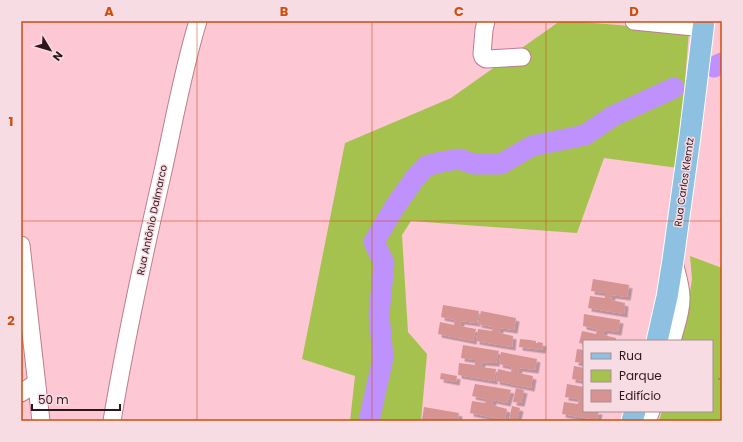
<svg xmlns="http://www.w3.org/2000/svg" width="743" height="442" viewBox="0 0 743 442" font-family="Poppins,sans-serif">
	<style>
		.green { fill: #a5c24e }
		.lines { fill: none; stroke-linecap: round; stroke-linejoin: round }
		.river { stroke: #be91fd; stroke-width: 21 }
		.building { fill: #d59391; filter: url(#shadow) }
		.minor-casing { stroke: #bb7d8e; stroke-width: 19 }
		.major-casing { stroke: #fff; stroke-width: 23 }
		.path { stroke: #ab818b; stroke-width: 2; stroke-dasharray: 2 2; stroke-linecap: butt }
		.minor { stroke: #fff; stroke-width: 17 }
		.major { stroke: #8ec0e2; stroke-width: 21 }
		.grid { fill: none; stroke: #cc4f0f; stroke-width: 1; stroke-opacity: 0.55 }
		.labels { text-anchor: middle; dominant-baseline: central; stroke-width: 3; stroke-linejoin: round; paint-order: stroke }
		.street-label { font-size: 10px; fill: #2e161d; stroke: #f8dce3 }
		.neatline { fill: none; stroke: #cc4f0f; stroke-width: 1.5 }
		.grid-label { font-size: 13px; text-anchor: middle; font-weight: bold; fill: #cc4f0f }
	</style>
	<defs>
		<filter id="shadow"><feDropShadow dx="3.5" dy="3.5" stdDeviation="0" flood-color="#0004"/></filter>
	</defs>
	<rect width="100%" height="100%" fill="#fdc7d4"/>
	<g class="green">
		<polygon points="560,21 571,21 689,31 678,168 604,158 577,233 411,221 402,235 408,332 427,354 421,421 350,421 355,376 302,359 345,143 451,98"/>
		<polygon points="690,256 722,268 722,421 659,421 662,411 712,411 712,341 681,341 689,299 692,279"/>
	</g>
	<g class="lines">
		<g class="river">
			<polyline points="714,67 722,63"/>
			<polyline points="369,421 383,358 379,314 384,263 374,242 394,208 415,178 426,166 441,162 459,159 474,164 501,164 532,146 585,135 613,116 674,88"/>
		</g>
	</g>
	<g class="building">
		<polygon points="593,279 629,285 627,297 612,295 611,300 625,303 624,314 588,308 590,296 605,298 605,293 591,291"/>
		<polygon points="443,305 479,311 477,323 461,321 460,326 476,329 473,341 438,334 440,322 454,325 455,320 441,317"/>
		<polygon points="481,311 516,318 514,330 500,328 499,333 513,336 512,347 476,341 478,329 492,331 493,327 478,324"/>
		<polygon points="584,314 620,320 618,332 604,330 603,335 616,338 616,341 584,341 584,344 579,343 582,331 596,334 597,329 583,326"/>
		<polygon points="520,339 530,340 530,341 530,340 536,341 536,343 538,343 538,342 543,343 542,350 519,347"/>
		<polygon points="463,345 499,351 496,363 482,362 481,367 496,369 494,381 458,375 459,363 475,365 475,360 461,358"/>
		<polygon points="577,349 584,350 584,363 575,362"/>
		<polygon points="501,352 537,359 535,370 519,368 518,373 533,376 531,388 496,381 498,369 511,372 512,367 499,364"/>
		<polygon points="574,366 584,368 584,381 572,379"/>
		<polygon points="441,373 457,376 456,382 440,379"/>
		<polygon points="475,384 511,390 507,403 493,400 492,405 507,409 505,420 470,413 472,401 485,403 486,399 472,396"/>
		<polygon points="567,384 584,387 584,411 599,411 597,420 562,414 564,402 578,404 579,399 565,397"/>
		<polygon points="516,388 524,390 521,403 513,402"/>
		<polygon points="512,406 520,408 517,421 509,421"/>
		<polygon points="424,407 459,413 458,421 428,421 422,420"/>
	</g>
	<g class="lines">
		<defs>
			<g id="minor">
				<polyline points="486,21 484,30 482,54 483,57 486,59 522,57"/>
				<polyline points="634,21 704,28"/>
				<polyline points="21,245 41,421"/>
				<path d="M672,341C675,328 682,311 681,297C681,286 677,274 674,263"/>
				<polyline points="21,393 36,383"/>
				<path d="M112,421C126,337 144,254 163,171C174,121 183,70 198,21"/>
				<polyline points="647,421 651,411"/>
			</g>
			<g id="major">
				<polyline points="657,341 667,297 673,260 690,136 704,21"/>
				<polyline points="632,421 635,411"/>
			</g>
		</defs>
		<use href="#minor" class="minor-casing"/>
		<use href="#major" class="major-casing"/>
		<polyline class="path" points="718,379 722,379"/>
		<use href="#minor" class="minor"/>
		<use href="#major" class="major"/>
	</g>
	<path class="grid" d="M197,21V421M372,21V421M546,21V421M21,221H722"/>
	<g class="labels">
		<g class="street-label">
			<text transform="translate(684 182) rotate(-82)">Rua Carlos Klemtz</text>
			<text transform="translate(152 220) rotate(-78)">Rua Antônio Dalmarco</text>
		</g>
	</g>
	<rect width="743" height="442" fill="none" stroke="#f8dce3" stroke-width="44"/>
	<rect x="583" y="340" width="130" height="72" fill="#f8dce3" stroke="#a78d94"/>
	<rect x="591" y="353" width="20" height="6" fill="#8ec0e2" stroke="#a78d94"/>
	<text x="619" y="360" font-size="12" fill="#2e161d">Rua</text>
	<rect x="591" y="370" width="20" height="12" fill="#a5c24e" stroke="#a78d94"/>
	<text x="619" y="380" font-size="12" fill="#2e161d">Parque</text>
	<rect x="591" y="390" width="20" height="12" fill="#d59391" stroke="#a78d94"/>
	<text x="619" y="400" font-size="12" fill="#2e161d">Edifício</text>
	<g transform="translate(50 50) rotate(128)" stroke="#f8dce3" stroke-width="3" paint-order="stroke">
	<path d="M0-3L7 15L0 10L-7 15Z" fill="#2e161d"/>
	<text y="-6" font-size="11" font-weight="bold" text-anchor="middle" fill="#2e161d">N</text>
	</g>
	<path d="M32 404v6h88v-6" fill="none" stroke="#2e161d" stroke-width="2"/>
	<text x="38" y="404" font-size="12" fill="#2e161d" stroke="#f8dce3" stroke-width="3" paint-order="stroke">50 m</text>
	<rect x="22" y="22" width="699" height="398" class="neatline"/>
	<g class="grid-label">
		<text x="109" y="16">A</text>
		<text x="284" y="16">B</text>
		<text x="459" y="16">C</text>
		<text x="634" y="16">D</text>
		<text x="11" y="126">1</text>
		<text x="11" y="325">2</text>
	</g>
</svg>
